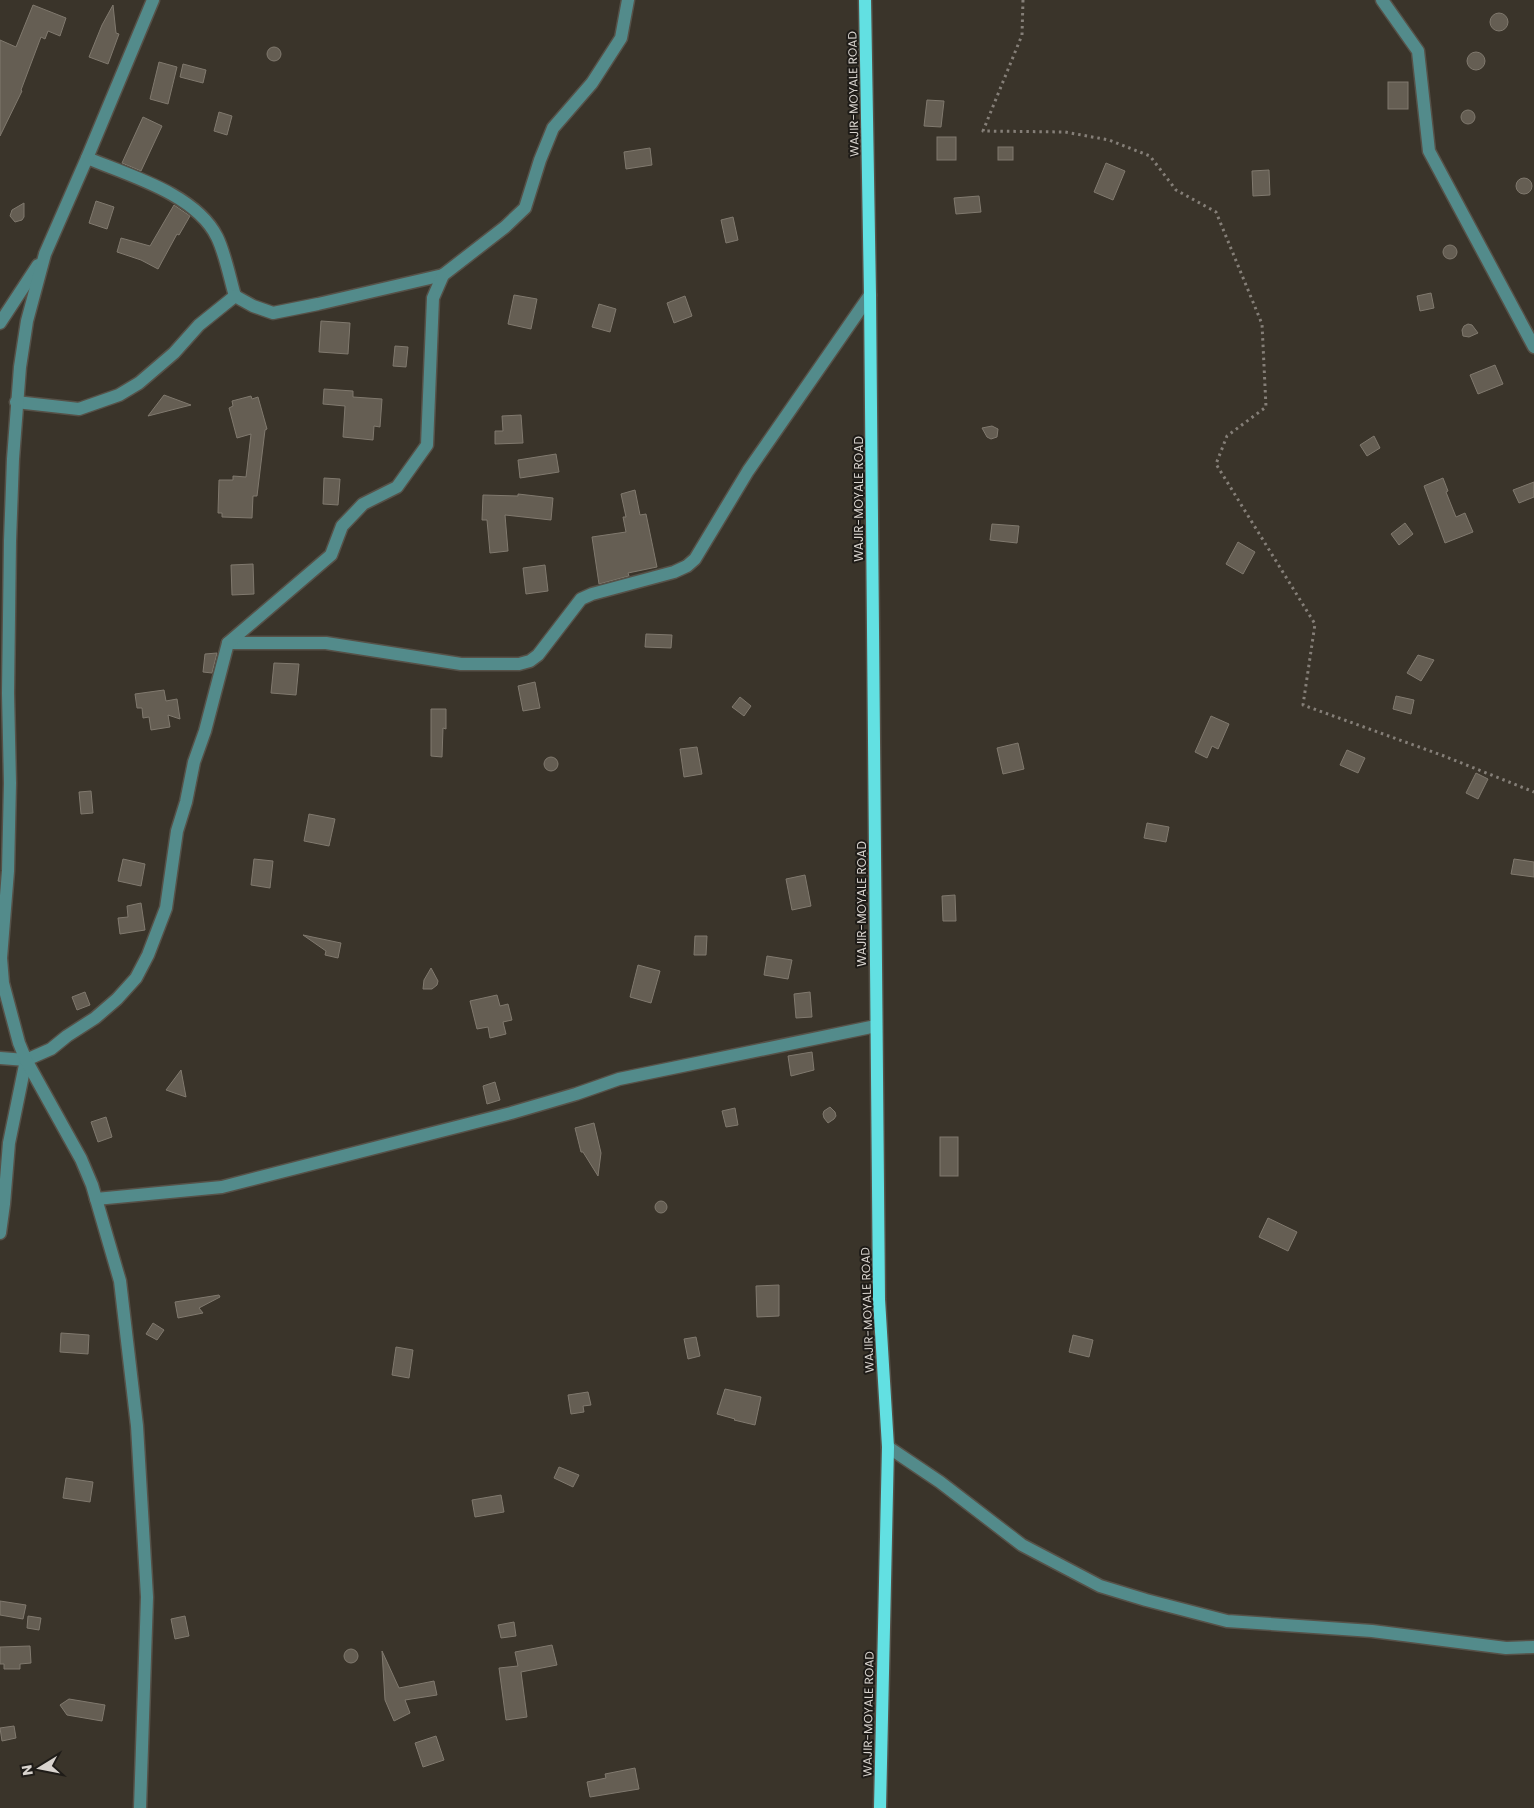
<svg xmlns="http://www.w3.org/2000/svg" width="1534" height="1808" viewBox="0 0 1534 1808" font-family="Poppins,sans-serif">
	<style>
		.building { fill: #655e53; stroke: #80796e }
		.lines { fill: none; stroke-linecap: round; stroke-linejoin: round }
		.minor-casing { stroke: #565148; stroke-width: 15 }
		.major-casing { stroke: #565148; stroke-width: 15 }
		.path { stroke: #857f78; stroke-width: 3; stroke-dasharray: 2.5 4; stroke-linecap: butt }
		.minor { stroke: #538b8b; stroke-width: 12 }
		.major { stroke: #62e0e2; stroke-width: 12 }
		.labels { text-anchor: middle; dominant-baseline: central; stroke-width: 4; stroke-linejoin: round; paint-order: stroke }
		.street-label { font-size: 12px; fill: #d8d3ce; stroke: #1f1c18 }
	</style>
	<rect width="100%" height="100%" fill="#3a342a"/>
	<g class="building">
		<polygon points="33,5 66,18 60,36 48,31 45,39 41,37 21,90 22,91 0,136 0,40 16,47"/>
		<polygon points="113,5 116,33 119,34 108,64 89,57 102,25"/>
		<circle cx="1499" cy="22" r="9"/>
		<circle cx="274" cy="54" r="7"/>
		<circle cx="1476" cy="61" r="9"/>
		<polygon points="159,62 177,67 168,104 150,99"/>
		<polygon points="183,64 206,70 203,83 180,77"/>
		<rect x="1388" y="82" width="20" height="27"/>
		<polygon points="927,100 944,101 941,127 924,126"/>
		<circle cx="1468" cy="117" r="7"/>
		<polygon points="219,112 232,116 227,135 214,131"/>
		<polygon points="143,117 162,126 141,171 122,163"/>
		<rect x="937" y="137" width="19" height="23"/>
		<rect x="998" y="147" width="15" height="13"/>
		<polygon points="650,148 652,165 626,169 624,152"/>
		<polygon points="1106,163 1125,171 1113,200 1094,192"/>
		<polygon points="1269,170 1270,195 1253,196 1252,171"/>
		<circle cx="1524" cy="186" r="8"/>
		<polygon points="979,196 981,212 956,214 954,198"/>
		<polygon points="96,201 114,207 107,229 89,223"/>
		<polygon points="24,203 24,217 22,220 15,222 10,216 12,210"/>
		<polygon points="174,205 190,216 179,235 177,234 158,269 141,260 117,252 121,238 150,246"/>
		<polygon points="733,217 738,240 726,243 721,220"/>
		<circle cx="1450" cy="252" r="7"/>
		<polygon points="1431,293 1434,308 1420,311 1417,296"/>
		<polygon points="514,295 537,299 531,329 508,324"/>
		<polygon points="685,296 692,316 674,323 667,303"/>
		<polygon points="599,304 616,309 610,332 592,327"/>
		<polygon points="321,321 350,323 348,354 319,352"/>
		<polygon points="1468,324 1472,325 1478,333 1469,337 1463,336 1462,330 1464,326"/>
		<polygon points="395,346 408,347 406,367 393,366"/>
		<polygon points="1495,365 1503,384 1478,394 1470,375"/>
		<polygon points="324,389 353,391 353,397 382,399 380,427 374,426 373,440 343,437 345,406 323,404"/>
		<polygon points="164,395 191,405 148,416"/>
		<polygon points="251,396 252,399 258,397 267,429 265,430 257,496 253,496 252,518 222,517 222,513 218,513 219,480 233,480 233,476 246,477 251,434 237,438 229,408 233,406 232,401"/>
		<polygon points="521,415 523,443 495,444 495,431 503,431 502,416"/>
		<polygon points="992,426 998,429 997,437 991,439 987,437 982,428"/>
		<polygon points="1374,436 1380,448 1367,456 1360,445"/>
		<polygon points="556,454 559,472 520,478 518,460"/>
		<polygon points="324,478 340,479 338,505 323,504"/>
		<polygon points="1443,478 1448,491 1446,492 1456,517 1465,513 1473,532 1445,543 1424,486"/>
		<polygon points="1534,482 1534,497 1519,503 1513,490"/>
		<polygon points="635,490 640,515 646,514 657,567 628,573 629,576 599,584 592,537 626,532 623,517 626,517 621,494"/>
		<polygon points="518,494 553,498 551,520 505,515 508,551 490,553 487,520 482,520 483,495 518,496"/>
		<polygon points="1405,523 1413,534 1399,545 1391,534"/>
		<polygon points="992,524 1019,526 1017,543 990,540"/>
		<polygon points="1238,542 1255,552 1243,574 1226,564"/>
		<polygon points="253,564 254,594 232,595 231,565"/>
		<polygon points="545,565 548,591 526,594 523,568"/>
		<polygon points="646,634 672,635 671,648 645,647"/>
		<polygon points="217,653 212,673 203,672 205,654"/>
		<polygon points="1418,655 1434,660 1421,681 1407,673"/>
		<polygon points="274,663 299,664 296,695 271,693"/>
		<polygon points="535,682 540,708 523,711 518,686"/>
		<polygon points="164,690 166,701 177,699 180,719 168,715 170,727 151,730 149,717 143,718 142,708 137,708 135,694"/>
		<polygon points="1396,696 1414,700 1411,714 1393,709"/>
		<polygon points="740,697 751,706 744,716 732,707"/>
		<polygon points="431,709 446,709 446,729 443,728 442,757 431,756"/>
		<polygon points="1211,716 1229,724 1218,749 1212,746 1207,758 1195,752"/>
		<polygon points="1018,743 1024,769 1003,774 997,748"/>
		<polygon points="697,747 702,774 684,777 680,749"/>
		<polygon points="1347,750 1365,758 1358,773 1340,765"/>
		<circle cx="551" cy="764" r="7"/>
		<polygon points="1476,773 1488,779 1478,799 1466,793"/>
		<polygon points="91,791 93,813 81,814 79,792"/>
		<polygon points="309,814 335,819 329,846 304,841"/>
		<polygon points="1147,823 1169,827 1166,842 1144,838"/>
		<polygon points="123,859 145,864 141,886 118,881"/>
		<polygon points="254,859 273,861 270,888 251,885"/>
		<polygon points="1514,859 1534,862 1534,877 1511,874"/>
		<polygon points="805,875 811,906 792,910 786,879"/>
		<polygon points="955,895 956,921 943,921 942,896"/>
		<polygon points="141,903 145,930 120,934 118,918 128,917 127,906"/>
		<polygon points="303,935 341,943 338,958 325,955 326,951"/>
		<polygon points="695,936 707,936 706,955 694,955"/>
		<polygon points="767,956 792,960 788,979 764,975"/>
		<polygon points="638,965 660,971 651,1003 630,997"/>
		<polygon points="431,968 438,981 437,985 432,989 423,989 424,980"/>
		<polygon points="85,992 90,1005 77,1010 72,997"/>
		<polygon points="810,992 812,1017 796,1018 794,994"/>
		<polygon points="497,995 500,1006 508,1004 512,1020 503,1022 506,1034 490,1038 488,1027 477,1029 470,1001"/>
		<polygon points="812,1052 814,1070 791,1076 788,1056"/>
		<polygon points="181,1070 186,1097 166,1090"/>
		<polygon points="495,1082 500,1100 487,1104 483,1086"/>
		<polygon points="830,1107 835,1112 836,1116 834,1119 828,1123 824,1118 823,1114 824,1111"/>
		<polygon points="735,1108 738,1125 726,1127 722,1111"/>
		<polygon points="106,1117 112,1137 98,1142 91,1122"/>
		<polygon points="594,1123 601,1153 598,1176 583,1152 581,1152 575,1128"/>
		<rect x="940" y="1137" width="18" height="39"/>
		<circle cx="661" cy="1207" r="6"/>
		<polygon points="1268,1218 1297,1232 1288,1251 1259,1237"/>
		<polygon points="779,1285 779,1316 757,1317 756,1286"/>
		<polygon points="219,1295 220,1297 199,1308 203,1313 178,1318 175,1302"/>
		<polygon points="153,1323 164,1330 157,1340 146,1334"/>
		<polygon points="61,1333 89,1335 88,1354 60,1352"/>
		<polygon points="1073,1335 1093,1340 1089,1357 1069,1352"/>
		<polygon points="696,1337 700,1356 688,1359 684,1339"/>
		<polygon points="396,1347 413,1350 409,1378 392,1375"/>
		<polygon points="725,1389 761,1397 755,1425 734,1420 735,1419 717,1414"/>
		<polygon points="588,1392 591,1405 583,1406 584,1412 571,1414 568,1395"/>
		<polygon points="559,1467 579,1475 573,1487 554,1478"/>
		<polygon points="66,1478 93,1482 90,1502 63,1498"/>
		<polygon points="501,1495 504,1512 475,1517 472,1500"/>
		<polygon points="0,1601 26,1605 23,1619 0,1615"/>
		<polygon points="28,1616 41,1618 39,1630 27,1628"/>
		<polygon points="185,1616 189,1636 175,1639 171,1619"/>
		<polygon points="514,1622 516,1636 501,1638 498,1625"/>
		<polygon points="552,1645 557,1665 521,1672 527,1717 506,1720 499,1668 518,1666 515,1652"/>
		<polygon points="30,1646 31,1663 20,1664 20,1669 4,1669 4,1664 0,1664 0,1647"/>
		<circle cx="351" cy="1656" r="7"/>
		<polygon points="382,1651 399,1688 434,1681 437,1695 405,1700 410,1713 394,1721 385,1700"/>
		<polygon points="69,1699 105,1705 102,1721 67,1715 60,1705"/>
		<polygon points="14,1726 16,1738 2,1741 0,1728"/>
		<polygon points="436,1736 444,1760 423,1767 415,1743"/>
		<polygon points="635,1768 639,1789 590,1797 587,1782 606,1778 605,1774"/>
	</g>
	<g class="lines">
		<defs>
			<g id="minor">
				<polyline points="1382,0 1418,51 1429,151 1534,347"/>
				<path d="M87,158C128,175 196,194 217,237C225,253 230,279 235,296"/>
				<polyline points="0,323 38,265"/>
				<polyline points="16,402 79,409 119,395 139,383 174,353 199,325 235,296 253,306 273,313 318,304 443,275"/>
				<polyline points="228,643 326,643 461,664 519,664 530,661 538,655 581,599 592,594 674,572 687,566 695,559 748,471 870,295"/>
				<polyline points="0,1058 26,1060 51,1049 67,1036 95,1018 117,999 136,978 148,955 166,908 177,831 186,802 194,762 205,731 228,643 331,555 342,526 363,504 397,487 427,445 433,298 443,275 505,227 525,208 540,160 553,128 592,83 621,38 628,0"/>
				<polyline points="96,1199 222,1187 511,1113 576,1094 619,1079 876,1026"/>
				<polyline points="0,1233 4,1204 9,1143 26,1060"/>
				<polyline points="888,1447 940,1482 1022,1545 1100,1586 1146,1600 1227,1621 1372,1631 1506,1648 1534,1647"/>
				<polyline points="140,1808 147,1597 137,1426 120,1281 92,1185 81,1159 26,1060 19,1043 3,983 1,958 8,871 10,783 8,693 10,541 13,459 20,367 27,321 45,254 87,158 153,0"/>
			</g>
			<polyline id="major" points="865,0 870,295 879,1299 888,1447 880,1808"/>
		</defs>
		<use href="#minor" class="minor-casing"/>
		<use href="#major" class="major-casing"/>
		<polyline class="path" points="1023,0 1022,35 983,131 1065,132 1109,140 1150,156 1176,190 1216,212 1262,324 1266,407 1227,436 1216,464 1315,624 1303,705 1444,756 1534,792"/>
		<use href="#minor" class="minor"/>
		<use href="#major" class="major"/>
	</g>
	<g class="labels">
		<g class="street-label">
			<text transform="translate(853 94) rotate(-91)">WAJIR-MOYALE ROAD</text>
			<text transform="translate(858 499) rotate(-90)">WAJIR-MOYALE ROAD</text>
			<text transform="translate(861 904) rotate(-90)">WAJIR-MOYALE ROAD</text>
			<text transform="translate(867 1310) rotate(-92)">WAJIR-MOYALE ROAD</text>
			<text transform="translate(868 1714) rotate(-89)">WAJIR-MOYALE ROAD</text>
		</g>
	</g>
	<g transform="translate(40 1768) rotate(260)" stroke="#1f1c18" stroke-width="4" paint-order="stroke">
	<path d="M0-4L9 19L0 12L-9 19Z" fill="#d8d3ce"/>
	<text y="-8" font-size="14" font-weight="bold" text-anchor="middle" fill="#d8d3ce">N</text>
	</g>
</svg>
